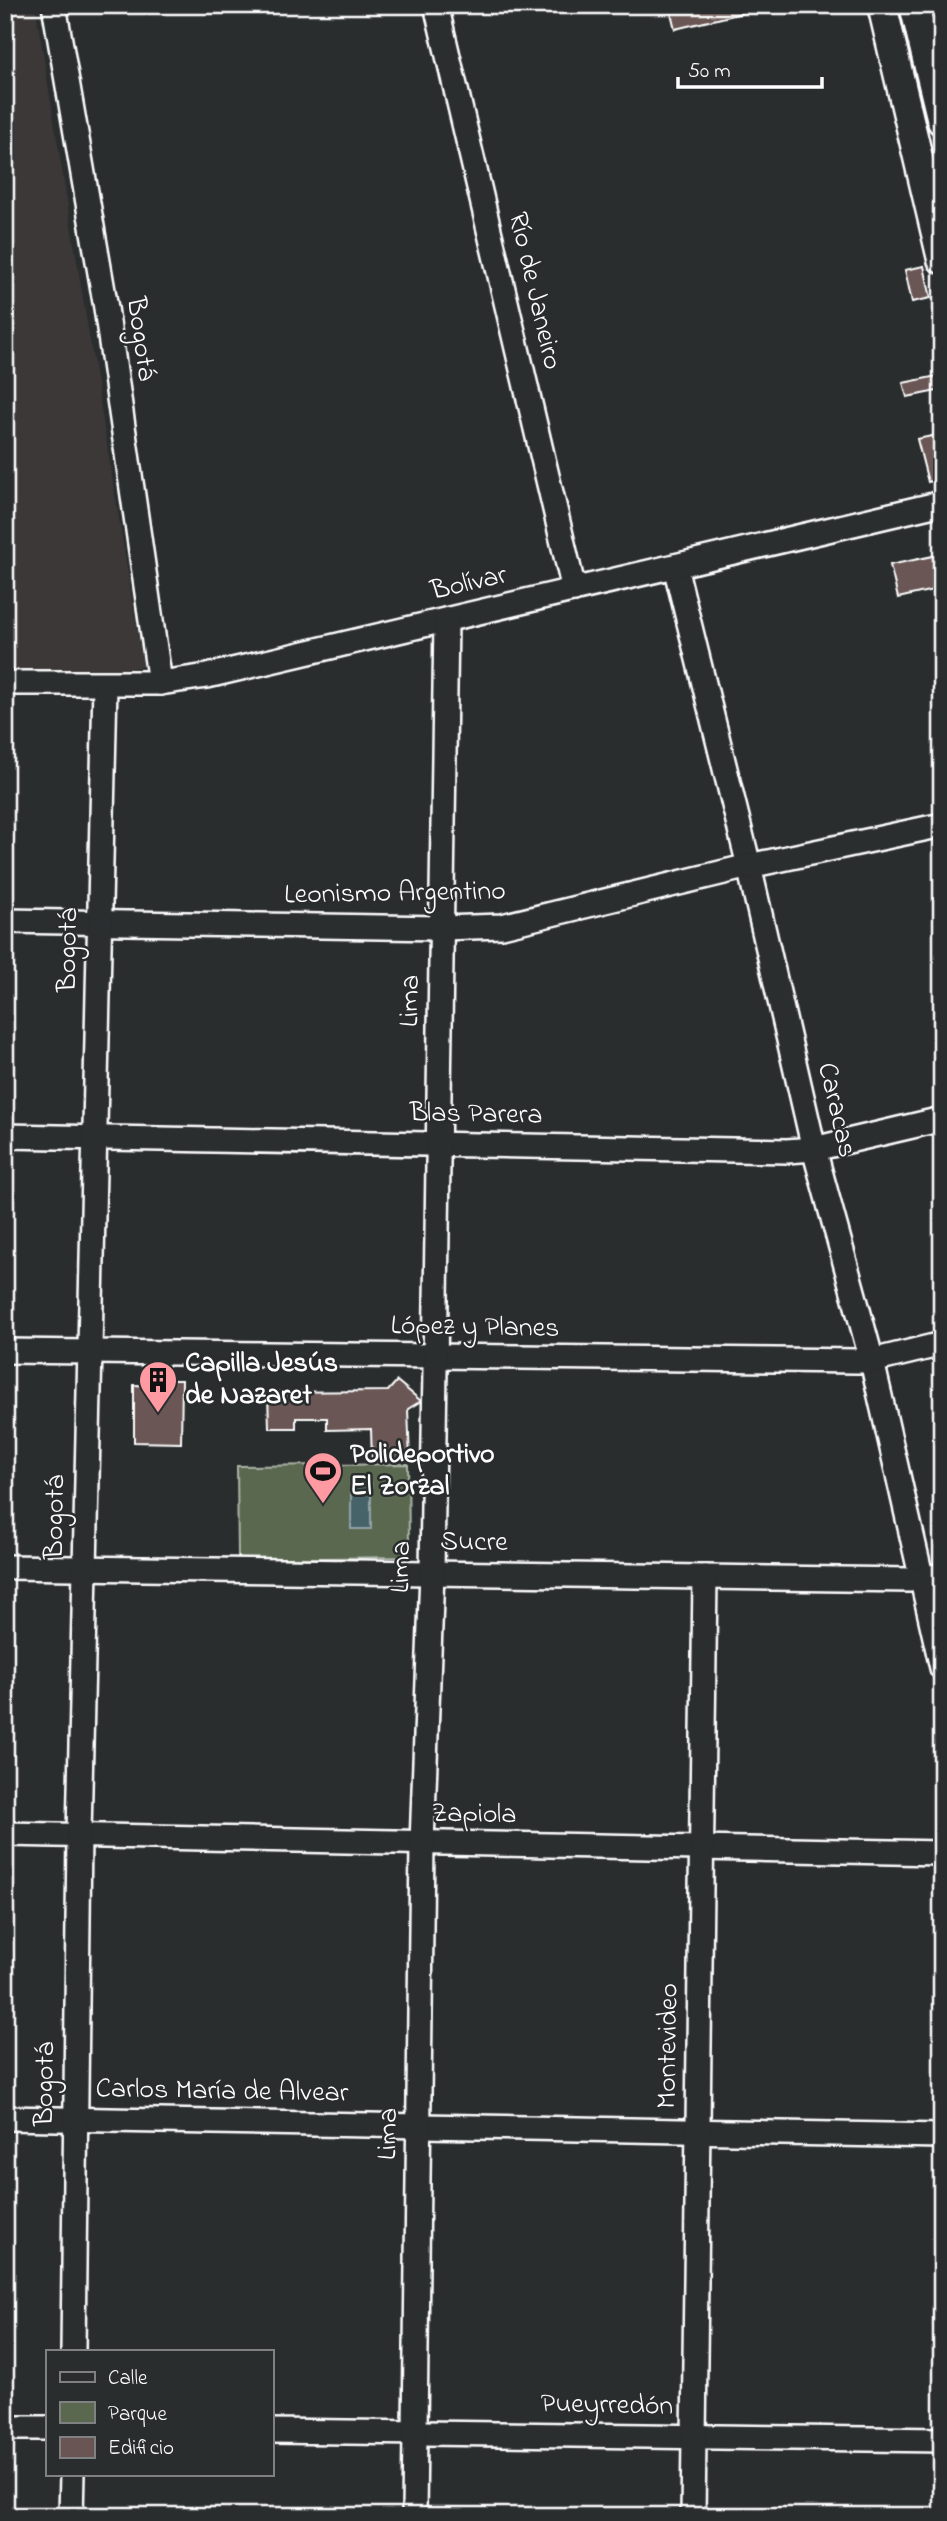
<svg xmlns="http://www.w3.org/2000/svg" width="947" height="2521" viewBox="0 0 947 2521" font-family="'Indie Flower',sans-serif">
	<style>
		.built { fill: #3d3939 }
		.green { fill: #5a6850; stroke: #acb4a8; stroke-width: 2 }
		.water { fill: #47636b; stroke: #91a1a6; stroke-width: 2 }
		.building { fill: #695654; stroke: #fff; stroke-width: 2 }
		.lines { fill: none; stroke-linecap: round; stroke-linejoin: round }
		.minor-casing { stroke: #fff; stroke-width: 28 }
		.major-casing { stroke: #fff; stroke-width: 33 }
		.minor { stroke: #2a2d2e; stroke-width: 23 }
		.major { stroke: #2a2d2e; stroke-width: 28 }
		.labels { text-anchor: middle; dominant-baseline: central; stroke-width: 5; stroke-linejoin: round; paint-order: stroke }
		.street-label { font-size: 28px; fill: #fff; stroke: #2a2d2e }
		.poi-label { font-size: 28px; font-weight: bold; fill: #fff; stroke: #2a2d2e; text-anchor: start }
	</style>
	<rect width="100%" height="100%" fill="#2a2d2e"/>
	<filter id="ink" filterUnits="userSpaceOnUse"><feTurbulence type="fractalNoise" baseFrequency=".0143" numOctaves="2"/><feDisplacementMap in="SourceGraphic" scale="14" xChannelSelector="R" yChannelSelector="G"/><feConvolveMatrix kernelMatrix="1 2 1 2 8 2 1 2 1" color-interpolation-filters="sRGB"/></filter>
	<g filter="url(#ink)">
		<polygon class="built" points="5,5 35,5 143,666 103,674 5,674"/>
		<polygon class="green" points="408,1464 409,1544 401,1557 238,1559 237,1466"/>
		<rect class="water" x="351" y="1483" width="20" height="46"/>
		<g class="building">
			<polygon points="669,5 750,5 751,11 675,29"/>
			<polygon points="924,266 931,298 912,302 905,270"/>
			<polygon points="942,375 942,390 907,397 903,383"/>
			<polygon points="942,434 942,479 928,482 917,439"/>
			<polygon points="942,554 942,588 898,598 890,565"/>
			<polygon points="163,1380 182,1380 181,1443 134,1442 134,1385 163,1386"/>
			<polygon points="397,1381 421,1401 408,1409 410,1460 372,1461 371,1429 327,1430 327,1418 296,1418 296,1428 269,1428 268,1392 388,1391"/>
		</g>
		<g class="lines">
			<defs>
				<g id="minor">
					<polyline points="54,5 106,308 160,683"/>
					<polyline points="436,5 574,590"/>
					<polyline points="675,566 749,866 814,1149 872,1361 942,1668"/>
					<polyline points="5,683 160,683 207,676 942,503"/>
					<polyline points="5,921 441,928 502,926 749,866 942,825"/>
					<polyline points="5,1136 787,1151 814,1149 942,1119"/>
					<polyline points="5,1351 857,1361 872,1361 942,1344"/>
					<polyline points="5,1567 910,1580 942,1575"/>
					<polyline points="5,1834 942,1853"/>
					<polyline points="5,2118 942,2136"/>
					<polyline points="73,2351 79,1834 105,684"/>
					<polyline points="5,2428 47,2428"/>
					<polyline points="271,2431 942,2440"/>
					<polyline points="71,2516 72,2474"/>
					<polyline points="414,2516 422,1844 432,1572 446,620"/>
					<polyline points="693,2516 705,1577"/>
				</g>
				<g id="major">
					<polyline points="882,5 942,259"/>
					<polyline points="914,5 942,121"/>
				</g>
			</defs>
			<use href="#minor" class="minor-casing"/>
			<use href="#major" class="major-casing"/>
			<use href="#minor" class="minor"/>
			<use href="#major" class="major"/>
		</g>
	</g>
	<defs>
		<symbol id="building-pin" viewBox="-11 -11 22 30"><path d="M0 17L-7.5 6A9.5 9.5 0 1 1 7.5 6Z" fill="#ff9aa2" stroke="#2a2d2e"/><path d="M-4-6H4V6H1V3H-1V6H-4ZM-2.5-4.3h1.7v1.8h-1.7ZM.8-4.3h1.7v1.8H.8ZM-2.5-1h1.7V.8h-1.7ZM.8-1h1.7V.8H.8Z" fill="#111"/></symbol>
		<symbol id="stadium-pin" viewBox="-11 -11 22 30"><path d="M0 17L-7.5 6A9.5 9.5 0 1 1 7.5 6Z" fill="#ff9aa2" stroke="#2a2d2e"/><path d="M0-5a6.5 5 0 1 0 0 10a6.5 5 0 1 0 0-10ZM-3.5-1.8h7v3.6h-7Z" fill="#111"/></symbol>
	</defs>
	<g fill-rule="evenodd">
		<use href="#building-pin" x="136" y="1358" width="44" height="60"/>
		<use href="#stadium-pin" x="301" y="1449" width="44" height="60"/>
	</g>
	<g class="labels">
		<g class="street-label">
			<text transform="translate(534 291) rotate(77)">Río de Janeiro</text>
			<text transform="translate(140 339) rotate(82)">Bogotá</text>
			<text transform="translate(469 584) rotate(-13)">Bolívar</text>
			<text transform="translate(395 894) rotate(-1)">Leonismo Argentino</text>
			<text transform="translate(69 950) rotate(-89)">Bogotá</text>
			<text transform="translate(411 1001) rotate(-89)">Lima</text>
			<text transform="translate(836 1110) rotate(77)">Caracas</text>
			<text transform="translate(476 1115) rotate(1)">Blas Parera</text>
			<text transform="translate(475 1328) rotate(1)">López y Planes</text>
			<text transform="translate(56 1517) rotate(-89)">Bogotá</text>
			<text transform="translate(474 1543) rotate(1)">Sucre</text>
			<text transform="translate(402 1567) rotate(-89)">Lima</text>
			<text transform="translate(474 1815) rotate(1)">Zapiola</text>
			<text transform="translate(669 2046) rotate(-89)">Montevideo</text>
			<text transform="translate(46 2084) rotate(-89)">Bogotá</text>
			<text transform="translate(222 2092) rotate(1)">Carlos María de Alvear</text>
			<text transform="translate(389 2134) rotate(-89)">Lima</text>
			<text transform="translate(607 2406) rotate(1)">Pueyrredón</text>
		</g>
		<g class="poi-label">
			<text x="185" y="1364">Capilla Jesús<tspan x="185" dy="32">de Nazaret</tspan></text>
			<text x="350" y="1455">Polideportivo<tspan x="350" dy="32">El Zorzal</tspan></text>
		</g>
	</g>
	<rect width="947" height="2521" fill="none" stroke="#2a2d2e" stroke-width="28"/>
	<rect x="14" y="14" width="919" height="2493" fill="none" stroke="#fff" stroke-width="2.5" filter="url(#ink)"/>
	<rect x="46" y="2350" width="228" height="126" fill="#2a2d2e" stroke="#7f8182" stroke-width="2"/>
	<rect x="60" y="2372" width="35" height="10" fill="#2a2d2e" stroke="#7f8182" stroke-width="2"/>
	<text x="108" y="2384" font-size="21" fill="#ffffff">Calle</text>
	<rect x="60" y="2402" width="35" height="21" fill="#5a6850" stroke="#7f8182" stroke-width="2"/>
	<text x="108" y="2420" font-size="21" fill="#ffffff">Parque</text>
	<rect x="60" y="2437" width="35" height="21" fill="#695654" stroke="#7f8182" stroke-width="2"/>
	<text x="108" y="2454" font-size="21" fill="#ffffff">Edificio</text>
	<path d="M678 77v10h144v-10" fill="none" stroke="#ffffff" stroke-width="3.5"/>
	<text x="688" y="77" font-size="21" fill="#ffffff" stroke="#2a2d2e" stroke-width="5" paint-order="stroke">50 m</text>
</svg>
